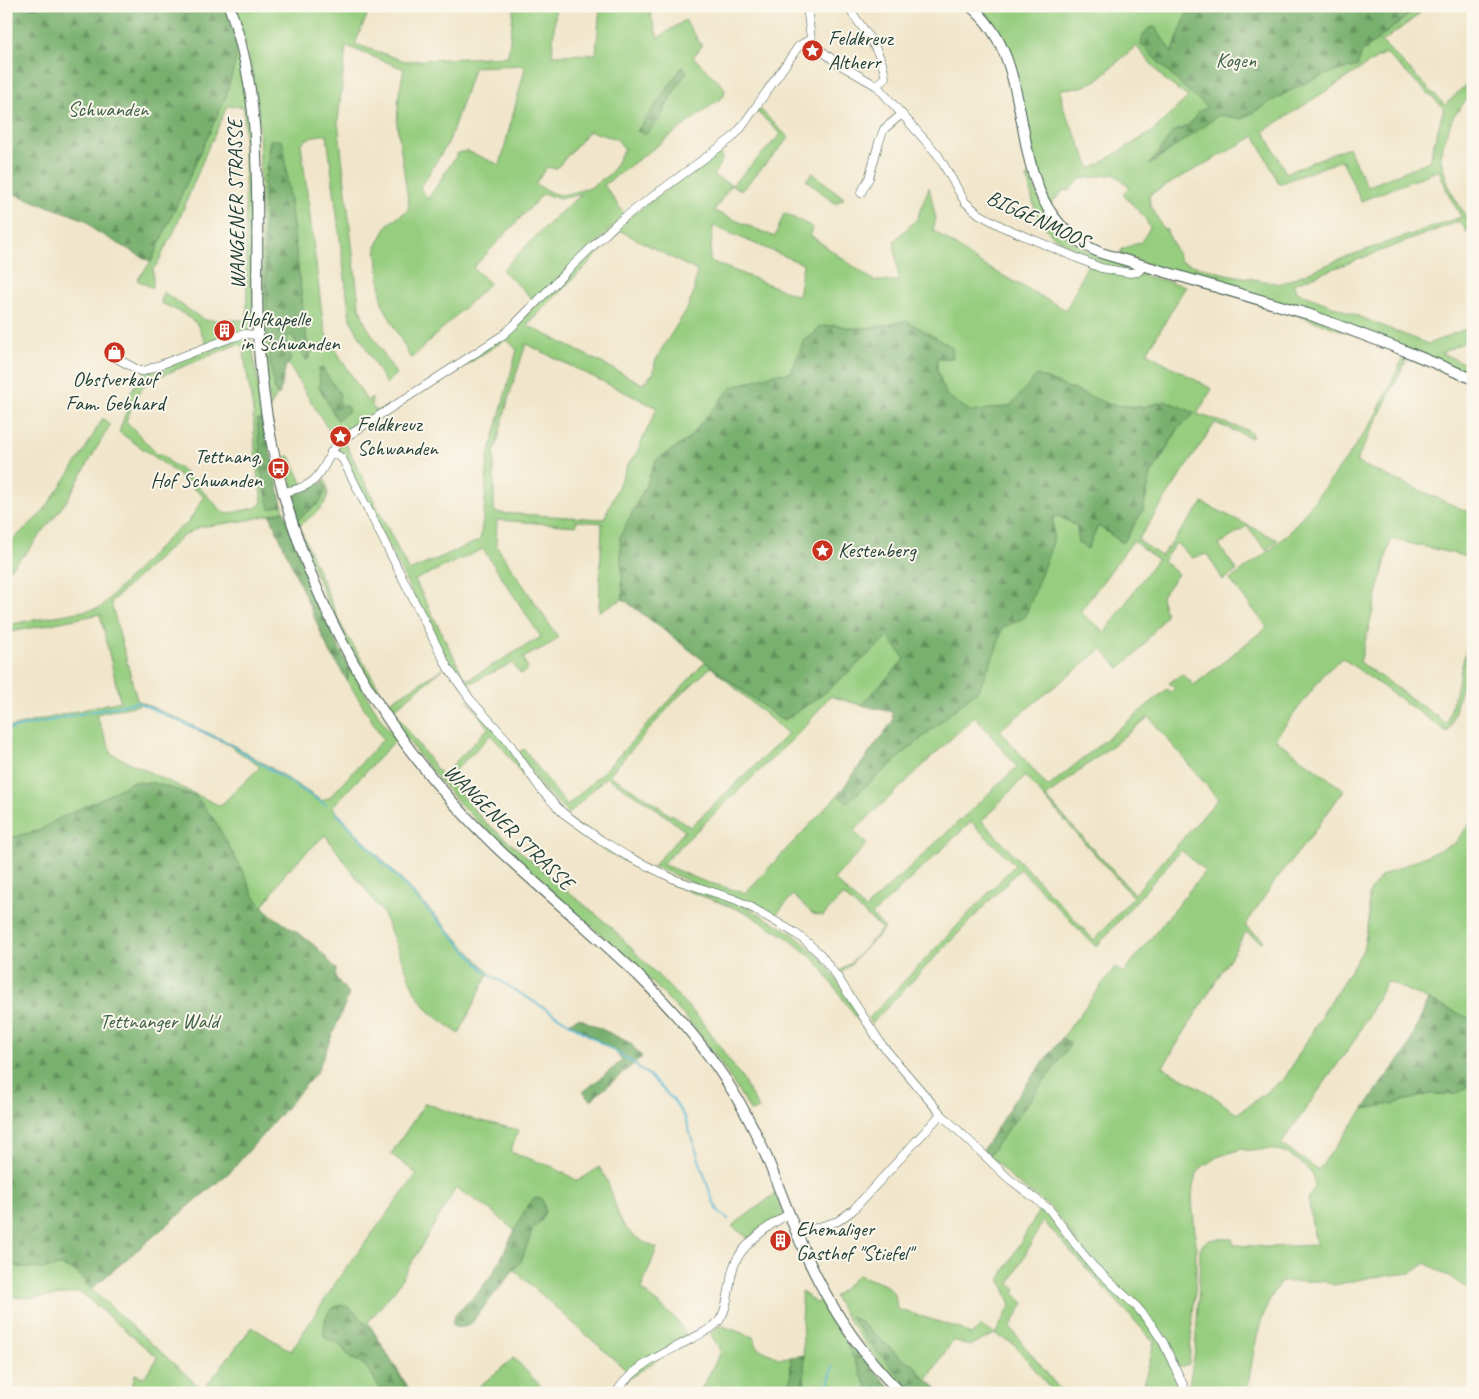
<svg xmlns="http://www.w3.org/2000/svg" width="1479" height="1399" viewBox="0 0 1479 1399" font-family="Caveat,sans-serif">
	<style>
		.grass { fill: #96cd7f; stroke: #5a855a; fill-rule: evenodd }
		.forest { fill: url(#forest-firs); stroke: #4c7651 }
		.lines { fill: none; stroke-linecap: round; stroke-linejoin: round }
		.stream { stroke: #53b6d1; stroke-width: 2 }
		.street-casing { stroke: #3e564b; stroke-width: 9 }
		.secondary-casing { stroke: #3e564b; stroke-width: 12 }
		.street { stroke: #fff; stroke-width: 8 }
		.secondary { stroke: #fff; stroke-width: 10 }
		.labels { text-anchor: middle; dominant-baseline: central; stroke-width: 4; stroke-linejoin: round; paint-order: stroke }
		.poi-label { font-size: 21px; fill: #1f3d34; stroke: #fbf7ec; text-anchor: start }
		.park-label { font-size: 21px; fill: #3d6147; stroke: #fbf7ec }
		.street-label { font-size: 21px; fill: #1f3d34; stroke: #fbf7ec }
	</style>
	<defs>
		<pattern id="forest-firs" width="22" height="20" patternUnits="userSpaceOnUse" patternTransform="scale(1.25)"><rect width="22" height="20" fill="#78b06e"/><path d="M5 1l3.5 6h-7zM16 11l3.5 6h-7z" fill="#62905b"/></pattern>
	</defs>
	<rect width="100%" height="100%" fill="#fbf7ec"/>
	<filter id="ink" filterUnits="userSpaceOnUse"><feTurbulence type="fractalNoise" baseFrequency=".02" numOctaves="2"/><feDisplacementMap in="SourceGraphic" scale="10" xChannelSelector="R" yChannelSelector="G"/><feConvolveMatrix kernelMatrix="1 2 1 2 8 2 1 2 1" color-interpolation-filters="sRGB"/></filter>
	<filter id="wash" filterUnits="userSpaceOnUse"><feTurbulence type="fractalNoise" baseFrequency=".0096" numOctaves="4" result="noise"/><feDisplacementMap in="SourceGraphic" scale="20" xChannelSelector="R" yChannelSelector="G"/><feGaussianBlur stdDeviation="1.12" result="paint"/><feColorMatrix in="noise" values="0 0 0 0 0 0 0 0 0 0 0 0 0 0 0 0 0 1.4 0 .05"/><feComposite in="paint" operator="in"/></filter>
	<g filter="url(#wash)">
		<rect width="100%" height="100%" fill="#f1e6cb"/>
		<g class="grass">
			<path d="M234,6H371L355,44L405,61L508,56L514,6H556L552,55L596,54L600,6H648L658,38L685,20L702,46L693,57L725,88L724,96L604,185L625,215L535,301L502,270L554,218L582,194C563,198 563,200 543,194L473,268L490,283L411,359L382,303L376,247L388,224L407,211L409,206L397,124L399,92L404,69L346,46L338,122L359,305L365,323L396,374L386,384L350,319L327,135C317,135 309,136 301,144L323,321L326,334L367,401L372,397C371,406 372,411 383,411L337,440L333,437L288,364L291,357L287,349L288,336L292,335L305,360L311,352L307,341L283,144L268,148L269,159L264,183L265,254L267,327L275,391L277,395L270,408L264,350L259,119L253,76L245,42ZM522,65L525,68L500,165L467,151L458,153L428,199L420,188L449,141L474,67ZM687,72L677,86L638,131L677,75ZM589,131L617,139L624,149L611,173L590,188L562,195L552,193L535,184L547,167L556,169Z"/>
			<path d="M976,6H1190L1172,53L1155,27L1149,28L1143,36L1155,59L1189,92L1208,107C1191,115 1195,126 1174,131L1151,164L1219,115L1242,119C1278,98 1315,72 1357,67L1362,52L1420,6H1426L1417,16L1382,42L1445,105L1473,78V94L1467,99L1453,117L1446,136L1440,155L1448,186L1473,229V236L1467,232L1460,221L1293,284L1297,292L1428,344L1473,326V338L1441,353L1473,367V375L1120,255L1122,249L1141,242L1150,228L1145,218L1123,194L1130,187L1114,174L1080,179L1069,191L1064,190L1050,205L1040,183L1008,51C1000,33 990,19 976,6ZM1136,46L1165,80L1188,97L1153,131L1091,169L1062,105L1061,89L1082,87L1097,80ZM1385,53L1444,108L1429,161L1367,187L1348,147L1286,173L1264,131ZM1255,136L1279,184L1342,160L1361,201L1439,170L1448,193L1461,217L1351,255L1280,284L1226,274L1181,262L1166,229L1164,230L1150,204L1149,195Z"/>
			<path d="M235,35C258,129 253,231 255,328L207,346L197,324L182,313L161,303L163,292L204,320H247L244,107L227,106L212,141L210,143L172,237L169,240L157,265L153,268V288L137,280L151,262L226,96Z"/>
			<path d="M758,107L789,138L742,190L731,185L714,211L775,237L784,213L812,227L810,235L874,281H899L894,241L917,219L929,187L936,219L933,230L978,262L1066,310L1088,264L1137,274L1186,286L1147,353L1212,389L1197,414L1247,430L1252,434V438L1215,423L1138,540L1161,556L1203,503L1278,540L1266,550L1247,526L1219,545L1237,571L1223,580L1207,554L1192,558L1176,543L1163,561L1178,574L1161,597L1166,615L1137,653L1119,668L1102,649L1000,730L1048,787L1167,689L1171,692L1175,688L1169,683L1182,674L1194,685L1267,627L1230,580L1271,549L1290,532L1347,458L1375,417L1402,360L1406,361L1356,462L1473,514V558L1391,539L1360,662L1447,724L1473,623V642L1451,726L1447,732L1342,658L1325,673L1275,739L1344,790L1308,840L1275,881L1245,926L1264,940L1261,942L1246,932L1163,1067L1212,1095L1237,1114L1285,1078L1322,1015L1363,950L1369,921V894L1381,876L1455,843L1473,819V1020L1387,981L1354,1041L1281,1144L1318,1170L1364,1109L1392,1104L1430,1094H1456L1473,1083V1291L1426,1263L1412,1273L1372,1277L1334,1285L1322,1281L1281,1282C1258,1311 1253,1356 1247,1392L1250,1393H1189C1189,1378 1193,1365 1195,1351C1198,1317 1199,1284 1200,1250C1204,1236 1220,1239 1232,1239L1234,1245L1271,1247L1316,1245L1308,1199L1315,1186L1312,1173L1299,1161L1282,1151L1269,1149L1250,1151L1242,1149L1217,1157L1202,1167L1197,1174L1193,1186L1192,1200L1196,1244V1278L1189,1364L1179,1367L1152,1322L1087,1256L1053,1210L1011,1178L989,1155L1050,1073L1071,1043L1062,1038L1115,967L1123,973L1205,871L1181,850L1096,947L1020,869L871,1024L868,1019L1015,865L971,822L872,915L885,928L840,975L838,973L858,956L882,929L843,895L823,916L813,914L793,895L774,917L653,866L685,831L653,806L606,777L569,814L546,790L518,753L524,749L567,806L609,766L705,662L780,719H786L825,693L888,636L906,659L861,705L830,696L804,728L662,864L703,881L745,893L838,795L847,802L979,689L997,647L1002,628L1053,542V517L1058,516L1077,526L1078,543L1087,549L1098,526L1124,542L1143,510L1151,475L1179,428L1194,413L1166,401L1144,407L1111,405L1037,375L1010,406L971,412L946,395L937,370L936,359L907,321L871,328H851L835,325L815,333L804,340L792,373L775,374L732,387L687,440L656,460L646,485L620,537L623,599L599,611L602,523L576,521V526L497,520L496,545L558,637L552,643L523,658L528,669L521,674L512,663L463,687L450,667L338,447L344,440L409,571L480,540L484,512L488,458L517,350L506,339L454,373L453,371L509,332L607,234L720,150L722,160L713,176L732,185L781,134L756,111ZM713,226L803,264L798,296L710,261ZM621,231L697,271L693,295L687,309L661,350L655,362L654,372L643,384L527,325ZM526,344L657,408L637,452L627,466L604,519L499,513L494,511V454L510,393ZM1133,541L1157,559L1105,632L1080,612ZM483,549L541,637L469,679L464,677L415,580ZM711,667L788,734L690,827L672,814L671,816L655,803L609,775L677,698ZM975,716L1017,767L865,909L834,879L867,844L854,831ZM1149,717L1218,799L1134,894L1046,797ZM1025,776L1133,897L1094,940L982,821Z"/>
			<polygon points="812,173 844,198 836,204 806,180"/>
			<path d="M1031,176C1039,204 1053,229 1078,245C1095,256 1117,261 1135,268V270L1114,269L1090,260L1076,253V250L1053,236L1037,218L1027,177Z"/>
			<path d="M239,338H247L252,341L255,370L257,374L263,419L258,420L284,511L249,520L200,527L183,536L111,602L137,700L230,743L265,764L322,801L330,797L383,739L347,680L350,668L379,716L396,740L332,807L489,972L459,1034L429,1011L415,992L383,913L325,835L287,871L262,908L249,888L247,879L196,796L155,783L132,782L103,798L62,817L38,831L6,839V728L120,701L100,614L6,633V625L100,608L173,533L188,523L204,497L166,465L119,432L126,412L125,402L138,380H140L144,373ZM238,344L240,345L243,348L253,411L255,449L258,480L262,499L261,504L255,508L225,514L179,467L174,466L162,454H157L126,421C133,406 137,390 151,380ZM143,704L229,745L260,767L220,806L112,754L96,714Z"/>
			<polygon points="103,418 110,425 66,502 27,552 6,572 6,546 42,513 81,456"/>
			<polygon points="290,456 303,485 298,486 292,486 288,469 286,469 281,458"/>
			<path d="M325,479C335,503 316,512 299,526L342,627L388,703L444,668L393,710L442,776L488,728L467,699L496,730L565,817L640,865L746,907L792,933L822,959L881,1045L876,1046L817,962L788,938L745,912L675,886L601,849L555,813L529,784L502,747L491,735L447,778L484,821L611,927L703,1022L743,1080L759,1109L751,1112C731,1079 711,1045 684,1016C616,940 533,881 463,807C424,765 388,717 360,667C340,633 325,596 310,560C305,547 302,533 297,520L320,502L326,490L323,481Z"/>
			<path d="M425,1103L460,1116L519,1130L510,1152L553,1167L578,1181L599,1167C623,1201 606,1229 657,1248L641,1289L676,1319L689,1339L619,1385L627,1371L514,1270L521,1261L533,1229L541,1221L545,1211L544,1204L525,1210L515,1231L488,1208L456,1188L397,1287L368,1322L409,1389L407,1391L406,1386L390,1361L362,1320L324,1337L342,1347L351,1359C370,1362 372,1380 384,1393H131L135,1374L144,1377L158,1358L80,1292C54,1296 33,1300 6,1296V1264L20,1267L41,1269L62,1266L77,1272L91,1289L203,1390L252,1327L291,1351L341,1275L417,1174L391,1154Z"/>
			<polygon points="775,1194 785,1218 752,1241 732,1226"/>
			<path d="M1042,1205L1134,1306L1162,1343L1178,1378L1173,1391L1174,1393H1142L1154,1342L1043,1221L1010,1283L1016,1290L1014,1293L1024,1303L1010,1328L1063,1393H1054L1014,1344L995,1334L970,1346L953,1340L927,1380C919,1373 916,1365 905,1361L851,1317L870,1344L916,1393H908C879,1364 855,1332 834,1297L858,1275C879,1283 896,1283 897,1309L959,1328L971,1335L981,1326L995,1334L1011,1305L1000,1278Z"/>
			<polygon points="801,1291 816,1303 823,1299 850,1341 846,1341 870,1393 805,1393"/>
			<polygon points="720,1325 753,1337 758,1348 778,1358 791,1357 790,1393 706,1393 701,1390 721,1351 710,1333"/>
			<polygon points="514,1358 547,1393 471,1393"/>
		</g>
		<g class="forest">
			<polygon points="6,6 225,6 235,35 236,60 226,96 151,262 94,230 86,220 6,191"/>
			<path d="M1190,6H1420L1362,52L1357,67C1315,72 1278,98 1241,119L1219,115L1149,165L1174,131L1183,129L1191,123L1199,111L1208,107L1189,92L1141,45L1143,36L1149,28L1155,27L1172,53Z"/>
			<polygon points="683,66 687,71 677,86 659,120 646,134 637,131"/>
			<polygon points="270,140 281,140 283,144 307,341 311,352 309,359 305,360 292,335 288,337 287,349 291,357 288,364 286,365 279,396 275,391 271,369 267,327 264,183"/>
			<polygon points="907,321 952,347 953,358 937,359 937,370 946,395 971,412 1010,406 1037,375 1111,405 1144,407 1166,401 1195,413 1178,429 1151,474 1143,510 1123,543 1098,526 1088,549 1078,543 1077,526 1058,516 1053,517 1053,542 1025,617 1002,628 997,647 979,689 847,802 838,795 893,721 892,712 861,705 905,659 888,637 825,693 786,719 780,719 623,599 620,537 646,485 656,460 687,440 732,387 775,374 791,373 804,340 815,333 818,327 835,325 851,328 871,328"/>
			<polygon points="322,368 340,394 339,398 340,404 347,406 349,411 337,420 319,387 320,382 318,370"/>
			<polygon points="263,419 282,505 270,509 263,483 257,420"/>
			<path d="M317,480L320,481L319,484L321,485L323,481L326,490L320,502L297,520C295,514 292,506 292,500C293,493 312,486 317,480Z"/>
			<path d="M284,511C303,567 321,616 350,668L347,680L328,649L270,515Z"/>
			<path d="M132,782L155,783L196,796L215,821L247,879C255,913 291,925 315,946C323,953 329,962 336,969L335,977L349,994L317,1072L232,1170L91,1289L77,1272L62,1266L41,1269L20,1267L6,1264V839L40,830L62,817L103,798Z"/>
			<polygon points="1428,1000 1473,1020 1473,1083 1456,1094 1430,1094 1392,1104 1364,1109 1382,1082 1406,1052"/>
			<polygon points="579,1018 630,1043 642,1057 591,1100 583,1092 622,1061 616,1052 570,1022"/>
			<polygon points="1062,1038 1071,1043 1050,1073 989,1155 983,1150 1015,1099"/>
			<path d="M534,1198L542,1199L545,1211L541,1221L533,1229L521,1261L475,1318C472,1326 464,1328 455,1327L452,1323L455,1315L479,1291L494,1272L525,1210Z"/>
			<path d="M340,1305C344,1306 348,1306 351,1309C373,1326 391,1362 406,1386L407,1391L405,1393H384C372,1381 369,1361 351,1359L342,1347L324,1337C324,1323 324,1310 340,1305Z"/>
			<polygon points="850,1316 858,1320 905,1361 913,1363 921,1375 942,1393 916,1393 870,1344"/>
			<polygon points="845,1341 850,1341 894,1393 870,1393"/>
			<polygon points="804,1355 805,1393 790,1393 791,1357"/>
		</g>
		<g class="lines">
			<g class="stream">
				<polyline points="6,730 137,702 230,744 326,805"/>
				<polyline points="336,812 486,972 508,986 629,1060 650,1076 674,1101 685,1118 714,1204 720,1213 728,1219"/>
				<polyline points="828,1393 832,1367"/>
			</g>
		</g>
	</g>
	<g filter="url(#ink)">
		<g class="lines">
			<defs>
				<g id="street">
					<polyline points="807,6 811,39 817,47 837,63 877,86 938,155 965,202 979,214 1003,227 1101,268 1130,273 1138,272 1140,270 1139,265"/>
					<path d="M847,6C861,26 883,52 885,77L877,86"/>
					<polyline points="861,193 869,178 879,142 884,129 902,114"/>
					<polyline points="116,358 140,371 144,371 233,337 245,334 258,335"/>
					<polyline points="331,452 342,458 448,668 470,699 507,740 542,791 563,813 601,840 627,856 676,880 734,899 749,906 795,933 808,943 820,954 838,978 882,1045 941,1114 853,1210 838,1221 797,1234"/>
					<path d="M283,492C307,488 316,483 327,461C330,454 334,446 340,441L503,335L514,325L567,271L618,222L732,138L741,128L798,47L802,44L811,39"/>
					<polyline points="941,1114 1008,1178 1049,1209 1079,1249 1093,1266 1137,1307 1151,1324 1163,1342 1187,1393"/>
					<path d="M616,1393C633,1365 666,1353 693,1338C702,1333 713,1329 719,1321C727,1310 727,1297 730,1285C731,1276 733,1266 737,1259C745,1243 773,1222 789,1214"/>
				</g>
				<g id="secondary">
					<path d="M229,6C268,110 254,224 258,333C261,389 270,445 285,499C323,631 396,751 495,846C570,917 651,975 712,1060C734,1090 752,1123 767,1158C780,1190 792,1223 806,1255C829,1306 861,1354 901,1393"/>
					<path d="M970,6C1050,70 992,208 1101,253L1308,314L1403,350L1473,379"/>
				</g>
			</defs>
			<use href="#street" class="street-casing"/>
			<use href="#secondary" class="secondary-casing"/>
			<use href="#street" class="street"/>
			<use href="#secondary" class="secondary"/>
		</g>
	</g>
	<defs>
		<symbol id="sight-disc" viewBox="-11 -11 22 22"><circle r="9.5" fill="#c8321e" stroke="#fbf7ec"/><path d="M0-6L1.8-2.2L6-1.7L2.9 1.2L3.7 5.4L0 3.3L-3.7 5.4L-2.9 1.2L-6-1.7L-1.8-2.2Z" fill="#fff"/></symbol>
		<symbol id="building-disc" viewBox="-11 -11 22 22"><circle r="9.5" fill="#c8321e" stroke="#fbf7ec"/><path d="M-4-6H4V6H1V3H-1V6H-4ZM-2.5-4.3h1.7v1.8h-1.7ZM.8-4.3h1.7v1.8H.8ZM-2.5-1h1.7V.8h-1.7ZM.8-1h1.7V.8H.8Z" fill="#fff"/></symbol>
		<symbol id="shop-disc" viewBox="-11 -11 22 22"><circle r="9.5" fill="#c8321e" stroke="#fbf7ec"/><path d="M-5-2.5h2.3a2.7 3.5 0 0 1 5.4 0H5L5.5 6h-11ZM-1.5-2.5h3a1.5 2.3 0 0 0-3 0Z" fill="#fff"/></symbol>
		<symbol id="bus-disc" viewBox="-11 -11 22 22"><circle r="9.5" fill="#c8321e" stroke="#fbf7ec"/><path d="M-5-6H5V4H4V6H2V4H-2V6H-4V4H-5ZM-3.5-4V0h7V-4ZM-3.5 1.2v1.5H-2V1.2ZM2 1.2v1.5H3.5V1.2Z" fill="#fff"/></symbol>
	</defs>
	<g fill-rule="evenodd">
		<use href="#sight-disc" x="800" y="38" width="25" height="25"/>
		<use href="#building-disc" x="212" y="318" width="25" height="25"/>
		<use href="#shop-disc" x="102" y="340" width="25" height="25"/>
		<use href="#sight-disc" x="328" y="424" width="25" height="25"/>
		<use href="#bus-disc" x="266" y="456" width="25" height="25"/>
		<use href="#sight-disc" x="810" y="538" width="25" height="25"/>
		<use href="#building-disc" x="768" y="1228" width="25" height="25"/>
	</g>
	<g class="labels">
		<g class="poi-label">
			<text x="828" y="38">Feldkreuz<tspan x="828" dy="24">Altherr</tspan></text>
			<text x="240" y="319">Hofkapelle<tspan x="240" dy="24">in Schwanden</tspan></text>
			<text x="115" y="379" text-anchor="middle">Obstverkauf<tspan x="115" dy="24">Fam. Gebhard</tspan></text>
			<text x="357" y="424">Feldkreuz<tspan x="357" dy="24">Schwanden</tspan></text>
			<text x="262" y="456" text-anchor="end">Tettnang,<tspan x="262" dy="24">Hof Schwanden</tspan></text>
			<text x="838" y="550">Kestenberg</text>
			<text x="796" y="1229">Ehemaliger<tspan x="796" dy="24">Gasthof "Stiefel"</tspan></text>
		</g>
		<g class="park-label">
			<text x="1236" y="60">Kogen</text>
			<text x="108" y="109">Schwanden</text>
			<text x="159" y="1021">Tettnanger Wald</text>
		</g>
		<g class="street-label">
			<text transform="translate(236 204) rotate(-91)">WANGENER STRASSE</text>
			<text transform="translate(1038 219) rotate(25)">BIGGENMOOS</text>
			<text transform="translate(509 827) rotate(44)">WANGENER STRASSE</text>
		</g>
	</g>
	<rect width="1479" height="1399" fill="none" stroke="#fbf7ec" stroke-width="25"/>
</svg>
